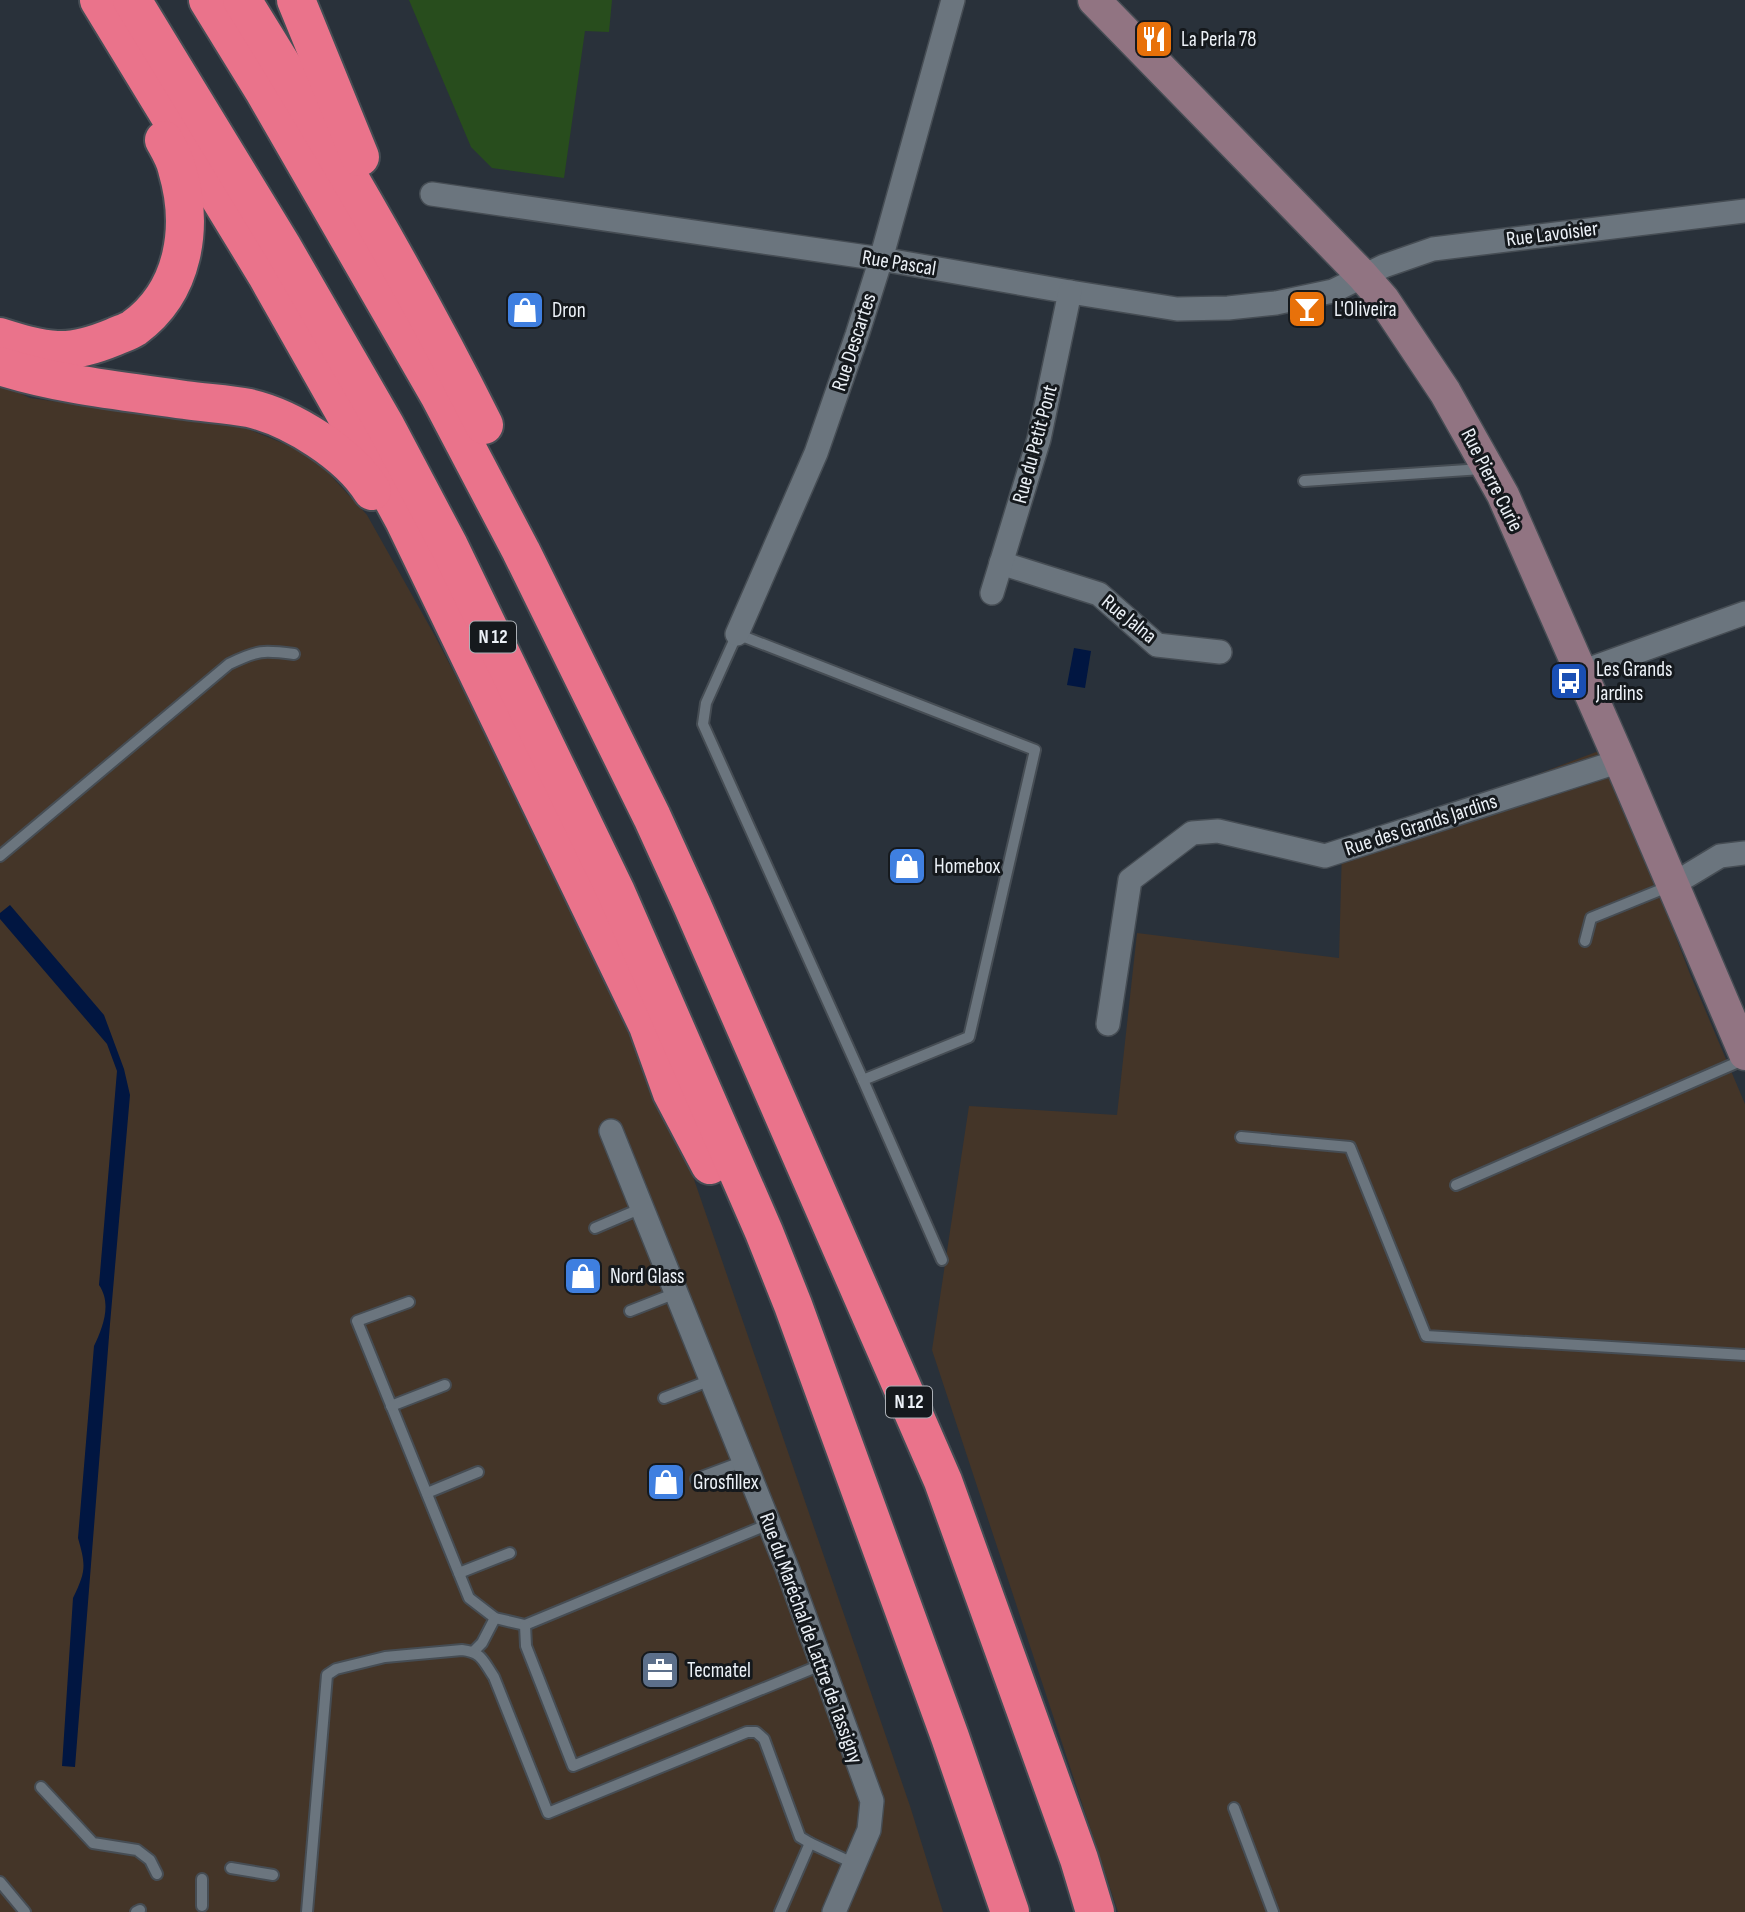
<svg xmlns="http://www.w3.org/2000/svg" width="1745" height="1912" viewBox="0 0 1745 1912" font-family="'Sofia Sans Condensed',sans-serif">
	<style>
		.industrial { fill: #443528 }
		.green { fill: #284d1d }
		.water { fill: #011641 }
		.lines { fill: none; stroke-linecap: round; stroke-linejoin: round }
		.lane-casing { stroke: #464d54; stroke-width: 14 }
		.street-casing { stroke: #464d54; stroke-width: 26 }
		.secondary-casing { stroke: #464d54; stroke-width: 35 }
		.highway-casing { stroke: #464d54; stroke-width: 42 }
		.lane { stroke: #6b757e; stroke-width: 10 }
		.street { stroke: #6b757e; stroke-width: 23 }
		.secondary { stroke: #917482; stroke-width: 32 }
		.highway { stroke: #ea738b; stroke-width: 38 }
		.labels { text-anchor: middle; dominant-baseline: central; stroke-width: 6; stroke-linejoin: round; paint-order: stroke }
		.shield { fill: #15191d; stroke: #acb0b6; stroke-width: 2 }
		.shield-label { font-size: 19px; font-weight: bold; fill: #ecf1f7 }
		.poi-label { font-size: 21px; fill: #ecf1f7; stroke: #15191d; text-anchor: start }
		.street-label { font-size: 21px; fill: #ecf1f7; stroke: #15191d }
	</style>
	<rect width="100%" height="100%" fill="#29313a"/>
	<g class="industrial">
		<polygon points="0,384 30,398 243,427 312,455 367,515 435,636 585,925 657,1072 910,1806 943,1912 0,1912"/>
		<polygon points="1604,749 1690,974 1745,1104 1745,1912 1118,1912 932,1350 969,1106 1117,1115 1137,933 1339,958 1342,848"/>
	</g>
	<polygon class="green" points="409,0 612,0 609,32 585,31 564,178 492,168 471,147"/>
	<g class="water">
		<polygon points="1074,648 1091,651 1085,688 1067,685"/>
		<path d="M10,905L104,1015L124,1069L130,1095L110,1324L75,1767L62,1766L73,1598C86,1571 86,1566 78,1538L94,1346C103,1327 112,1304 99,1285L117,1071L107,1044L0,919V913Z"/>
	</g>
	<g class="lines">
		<defs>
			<g id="lane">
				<polyline points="1304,481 1482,469"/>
				<polygon points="737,634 1035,750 969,1037 863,1080 703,724 706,703"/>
				<path d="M0,856L229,664C258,650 263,650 294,654"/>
				<polyline points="1585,941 1591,918 1670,886"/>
				<polyline points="863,1080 942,1260"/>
				<polyline points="1241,1137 1350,1147 1426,1336 1745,1355"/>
				<polyline points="1456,1185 1745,1059"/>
				<polyline points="595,1228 642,1208"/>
				<polyline points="409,1302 357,1321 469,1598 495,1618 525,1625 769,1524"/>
				<polyline points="630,1311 676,1293"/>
				<polyline points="664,1398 711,1380"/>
				<polyline points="391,1406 445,1385"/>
				<polyline points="696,1479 744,1461"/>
				<polyline points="427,1493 478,1472"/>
				<polyline points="459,1573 510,1553"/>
				<polyline points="525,1625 526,1646 573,1766 821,1665"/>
				<polyline points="474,1651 482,1643 495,1618"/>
				<polyline points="41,1787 93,1843 137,1850 150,1860 157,1874"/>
				<polyline points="1234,1808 1273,1912"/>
				<polyline points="231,1868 273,1875"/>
				<polyline points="0,1882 25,1912"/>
				<polyline points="202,1906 202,1879"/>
				<polyline points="136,1912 140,1910"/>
				<path d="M307,1912L327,1675L336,1669L385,1657L462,1650C482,1652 483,1661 494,1677L548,1813L747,1732H756L764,1739L800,1837L810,1843L855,1864"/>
				<polyline points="780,1912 810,1843"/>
			</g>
			<g id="street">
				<polyline points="432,194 881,259 1070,292 1177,309 1228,308 1276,303 1333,291 1384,266 1433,249 1745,211"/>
				<polyline points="1001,563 1099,594 1157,645 1220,652"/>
				<polyline points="992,593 1039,439 1070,292"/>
				<polyline points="737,634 816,453 857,335 881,259 953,0"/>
				<polyline points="1581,672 1745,613"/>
				<polyline points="1672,885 1720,856 1745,853"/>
				<polyline points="1108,1024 1130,880 1192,833 1218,831 1325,856 1620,761"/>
				<polyline points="611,1131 787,1568 872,1801 869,1830 834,1912"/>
			</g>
			<polyline id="secondary" points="1094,0 1362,275 1383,299 1445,392 1503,495 1620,761 1745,1054"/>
			<g id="highway">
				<polyline points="99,0 266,274 378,472 404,520 648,1026 672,1093 710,1165"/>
				<polyline points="132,0 283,248 385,425 449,546 616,892 764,1232 793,1305 950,1737 1010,1912"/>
				<polyline points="208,0 264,91 439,395 521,551 652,817 692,905 943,1481 1079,1859 1095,1912"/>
				<path d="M242,0C328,138 411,279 484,425"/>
				<polyline points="296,0 360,157"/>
				<path d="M0,337C19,343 38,349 57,350C76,351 97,344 114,337C120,334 128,332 134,328C185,291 194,226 177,169C175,159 169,149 164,140"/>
				<path d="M0,366C60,385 123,391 185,400C206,403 228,404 249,408C292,418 349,454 372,491"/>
			</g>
		</defs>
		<use href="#lane" class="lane-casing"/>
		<use href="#street" class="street-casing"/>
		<use href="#secondary" class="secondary-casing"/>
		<use href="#highway" class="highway-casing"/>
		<use href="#lane" class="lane"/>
		<use href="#street" class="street"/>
		<use href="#secondary" class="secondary"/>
		<use href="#highway" class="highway"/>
	</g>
	<defs>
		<symbol id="restaurant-square" viewBox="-11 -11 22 22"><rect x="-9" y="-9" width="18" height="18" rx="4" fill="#e8710a" stroke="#15191d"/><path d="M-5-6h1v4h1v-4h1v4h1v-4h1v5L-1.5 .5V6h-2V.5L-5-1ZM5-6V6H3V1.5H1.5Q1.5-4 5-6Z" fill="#fff"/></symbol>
		<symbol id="bar-square" viewBox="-11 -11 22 22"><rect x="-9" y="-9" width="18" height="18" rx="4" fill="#e8710a" stroke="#15191d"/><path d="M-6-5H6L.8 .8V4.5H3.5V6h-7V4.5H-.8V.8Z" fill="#fff"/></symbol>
		<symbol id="shop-square" viewBox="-11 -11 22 22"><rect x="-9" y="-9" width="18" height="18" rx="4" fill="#3f7fe0" stroke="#15191d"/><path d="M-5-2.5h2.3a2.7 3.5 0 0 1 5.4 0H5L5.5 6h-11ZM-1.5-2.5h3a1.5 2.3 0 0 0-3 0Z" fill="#fff"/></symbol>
		<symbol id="bus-square" viewBox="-11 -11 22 22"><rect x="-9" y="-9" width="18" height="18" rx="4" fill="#1a4fb4" stroke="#15191d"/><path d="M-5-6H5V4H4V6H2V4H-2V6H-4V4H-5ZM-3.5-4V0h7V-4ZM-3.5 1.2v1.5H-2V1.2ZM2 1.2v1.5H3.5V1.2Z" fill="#fff"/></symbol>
		<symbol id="office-square" viewBox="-11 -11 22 22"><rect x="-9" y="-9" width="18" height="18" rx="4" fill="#5c6f8a" stroke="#15191d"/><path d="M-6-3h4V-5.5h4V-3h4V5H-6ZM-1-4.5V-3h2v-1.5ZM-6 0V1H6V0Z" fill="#fff"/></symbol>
	</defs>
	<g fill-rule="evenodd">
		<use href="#restaurant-square" x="1132" y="17" width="44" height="44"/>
		<use href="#bar-square" x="1285" y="287" width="44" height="44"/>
		<use href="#shop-square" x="503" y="288" width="44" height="44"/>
		<use href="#bus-square" x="1547" y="659" width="44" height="44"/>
		<use href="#shop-square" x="885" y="844" width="44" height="44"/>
		<use href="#shop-square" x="561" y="1254" width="44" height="44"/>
		<use href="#shop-square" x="644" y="1460" width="44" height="44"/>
		<use href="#office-square" x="638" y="1648" width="44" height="44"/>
	</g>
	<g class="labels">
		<g class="shield">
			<rect x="470" y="621.5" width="46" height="31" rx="5"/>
			<rect x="886" y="1386.5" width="46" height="31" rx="5"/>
		</g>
		<g class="shield-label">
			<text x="493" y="637">N 12</text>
			<text x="909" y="1402">N 12</text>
		</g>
		<g class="poi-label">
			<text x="1181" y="39">La Perla 78</text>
			<text x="1334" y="309">L'Oliveira</text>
			<text x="552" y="310">Dron</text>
			<text x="1596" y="669">Les Grands<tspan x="1596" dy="24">Jardins</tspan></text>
			<text x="934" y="866">Homebox</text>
			<text x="610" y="1276">Nord Glass</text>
			<text x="693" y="1482">Grosfillex</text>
			<text x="687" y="1670">Tecmatel</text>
		</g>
		<g class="street-label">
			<text transform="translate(1552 234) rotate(-7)">Rue Lavoisier</text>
			<text transform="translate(899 263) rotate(9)">Rue Pascal</text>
			<text transform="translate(854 342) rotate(-72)">Rue Descartes</text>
			<text transform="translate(1035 444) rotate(-75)">Rue du Petit Pont</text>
			<text transform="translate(1492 480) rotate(63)">Rue Pierre Curie</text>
			<text transform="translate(1129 619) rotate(39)">Rue Jalna</text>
			<text transform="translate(1421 825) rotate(-18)">Rue des Grands Jardins</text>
			<text transform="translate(811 1638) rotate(70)">Rue du Maréchal de Lattre de Tassigny</text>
		</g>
	</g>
</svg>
